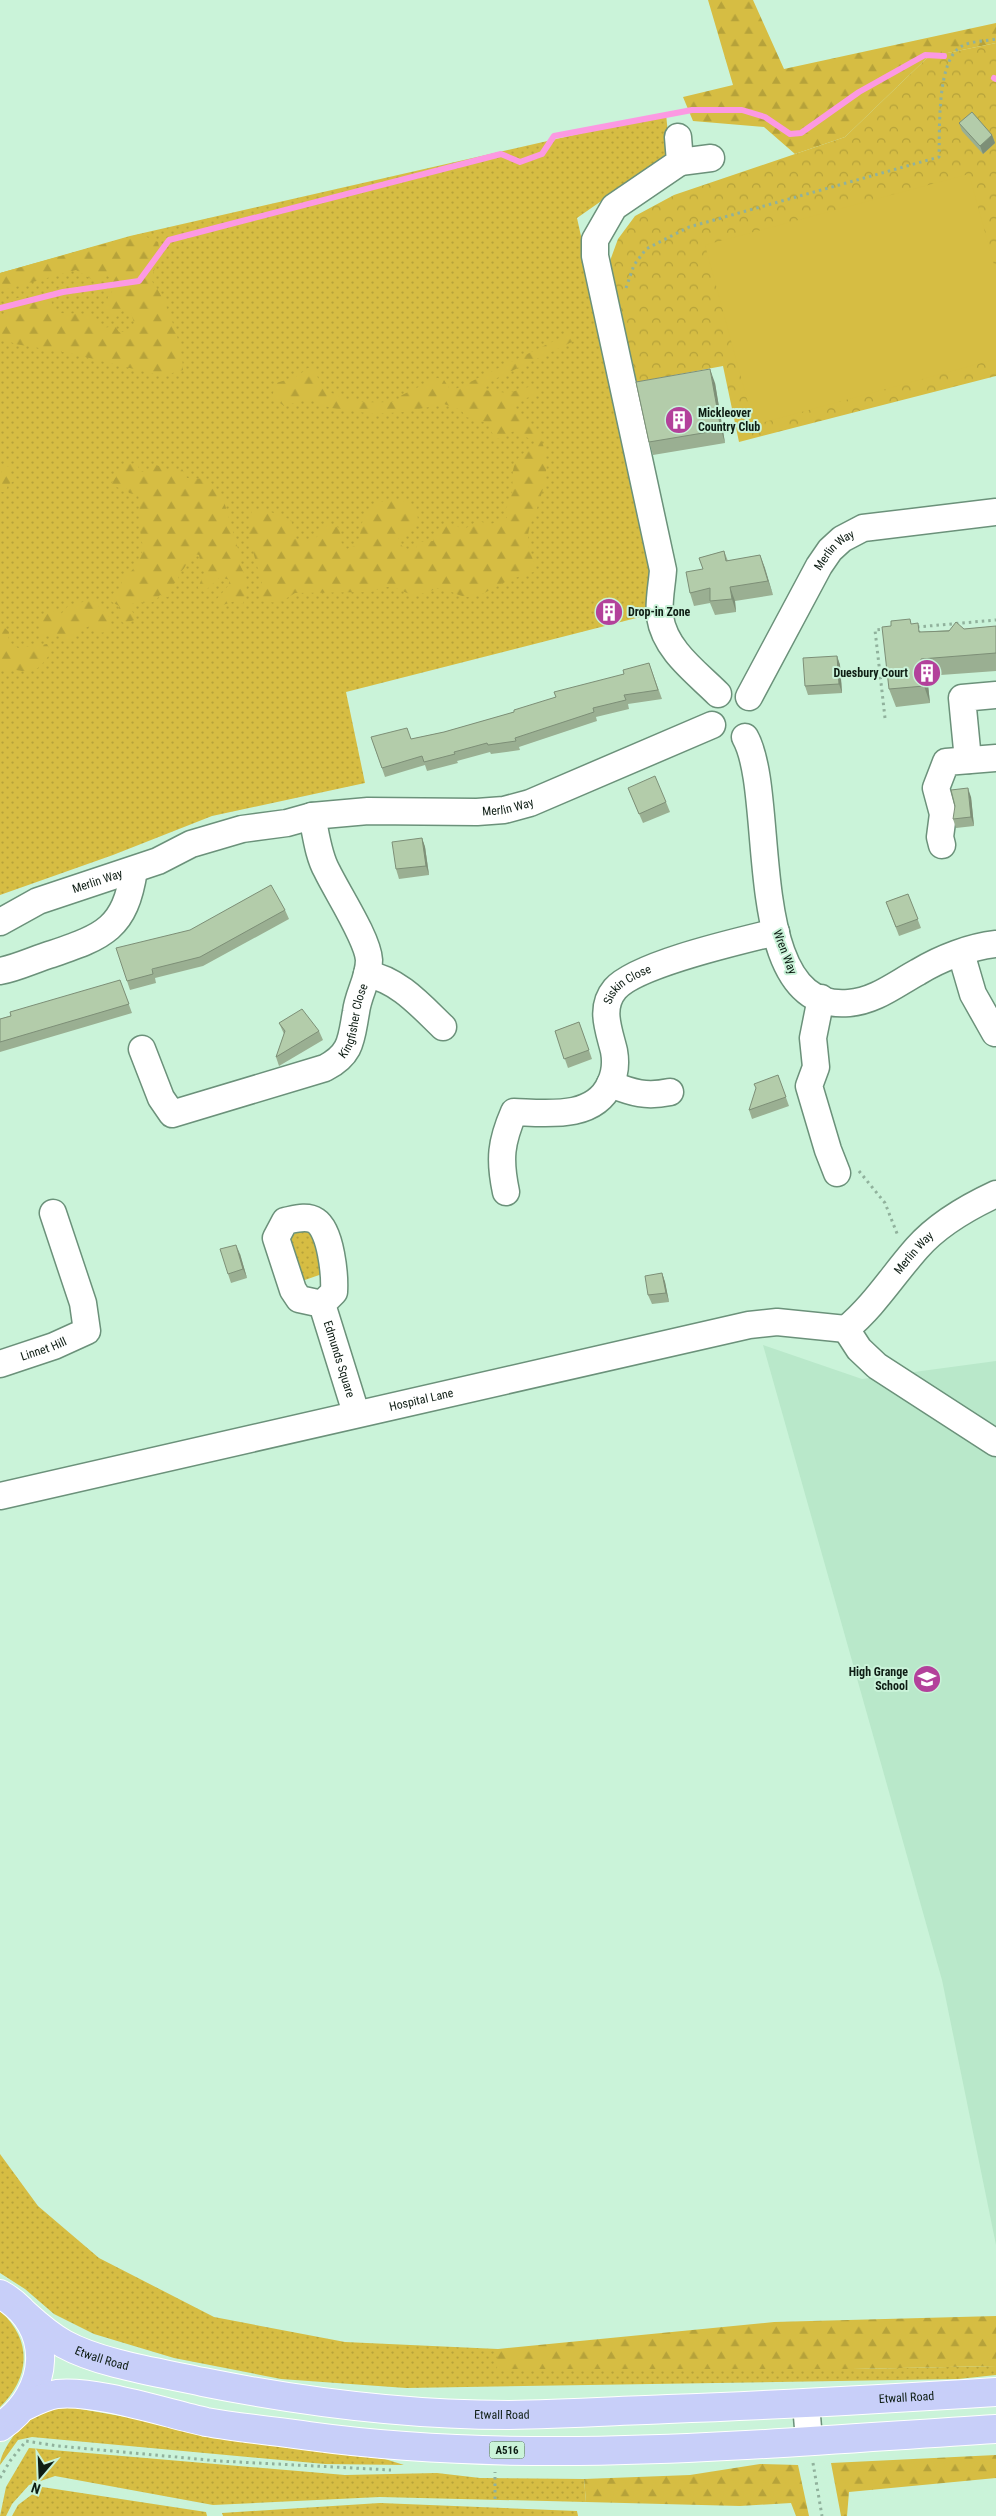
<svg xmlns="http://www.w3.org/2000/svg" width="996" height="2516" viewBox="0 0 996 2516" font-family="'Roboto Condensed',sans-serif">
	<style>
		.built { fill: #b9e8ca }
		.grass { fill: url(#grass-dots) }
		.forest { fill: url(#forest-firs) }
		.park { fill: url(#park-crowns) }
		.pitch { fill: #d6bd43 }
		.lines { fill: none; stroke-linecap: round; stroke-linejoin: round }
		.stream { stroke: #fc99e2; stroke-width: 6 }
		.minor-casing { stroke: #6b917a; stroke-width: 29 }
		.highway-casing { stroke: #fff; stroke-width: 30 }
		.path { stroke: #90b19c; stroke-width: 3; stroke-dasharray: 2.5 4; stroke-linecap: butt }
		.minor { stroke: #fff; stroke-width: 26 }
		.highway { stroke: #c8cff9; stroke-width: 28 }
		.wall { fill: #9aaf92 }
		.shaded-wall { fill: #7d8f77 }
		.building { fill: #b3ccaa; stroke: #7d8f77 }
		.labels { text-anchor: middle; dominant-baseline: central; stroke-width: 4; stroke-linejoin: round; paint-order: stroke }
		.shield { fill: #caf3d9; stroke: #465d4f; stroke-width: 1 }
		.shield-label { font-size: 11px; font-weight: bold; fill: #0e1d14 }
		.poi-label { font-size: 12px; font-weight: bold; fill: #0e1d14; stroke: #caf3d9; text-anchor: start }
		.street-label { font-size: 12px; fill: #0e1d14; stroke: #caf3d9 }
	</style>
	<defs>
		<pattern id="grass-dots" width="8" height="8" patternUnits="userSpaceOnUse" patternTransform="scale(1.25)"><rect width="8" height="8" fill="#d6bd43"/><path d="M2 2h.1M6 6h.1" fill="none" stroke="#b6a23a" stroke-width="1.8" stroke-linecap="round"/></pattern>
		<pattern id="forest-firs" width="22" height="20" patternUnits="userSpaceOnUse" patternTransform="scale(1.25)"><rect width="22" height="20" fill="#d6bd43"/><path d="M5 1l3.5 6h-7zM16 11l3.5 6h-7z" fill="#b6a23a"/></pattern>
		<pattern id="park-crowns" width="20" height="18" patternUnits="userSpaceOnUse" patternTransform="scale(1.25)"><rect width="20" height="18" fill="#d6bd43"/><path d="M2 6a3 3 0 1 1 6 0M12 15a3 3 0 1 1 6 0" fill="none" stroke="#b6a23a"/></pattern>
	</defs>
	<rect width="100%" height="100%" fill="#caf3d9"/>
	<polygon class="built" points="763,1345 862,1379 996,1361 996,2245 942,1980"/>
	<g class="grass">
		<polygon points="666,114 670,153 577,218 655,571 652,614 346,692 365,783 212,816 113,855 0,895 0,273 130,236"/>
		<polygon points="306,1230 316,1231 322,1274 302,1281 287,1236"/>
		<polygon points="0,2154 38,2206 99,2258 214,2317 345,2342 498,2349 498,2369 853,2369 996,2366 996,2375 958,2379 406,2388 281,2379 174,2358 94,2334 54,2314 25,2289 0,2273"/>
		<path d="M0,2311C33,2340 30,2378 0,2407Z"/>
		<path d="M75,2408L312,2450L385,2459L404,2465L325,2464L32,2437L18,2440L0,2465C0,2451 23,2420 36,2414C48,2408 61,2408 75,2408Z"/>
		<polygon points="29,2448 345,2475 437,2473 480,2478 584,2479 586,2502 380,2497 213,2505 55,2476 29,2485 12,2504 6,2516 0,2516 6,2487"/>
		<polygon points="42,2487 206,2512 207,2516 12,2516 18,2505"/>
		<polygon points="380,2503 577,2511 578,2516 223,2516 222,2513"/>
	</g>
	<g class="forest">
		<polygon points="708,0 753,0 784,69 996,23 996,43 928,57 845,137 795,154 764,127 693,121 683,97 733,85"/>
		<path d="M140,234L158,242L160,252L151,280C166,298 183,345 183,370L162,376L69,353L15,344L0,337V315L15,310L13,299L22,297L31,302L50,294L52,305L58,313L89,314L103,328L115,326L119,332H130L134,323L130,309L123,310L114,319L104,312L108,297L116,286L107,275L96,282L76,270L0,291V273Z"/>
		<path d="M568,334L576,340L491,381L484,390L508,393L532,386L537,395L523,399L511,408C550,435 553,462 538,505C535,516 528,526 528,538C527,549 535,560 536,571C525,575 513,578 503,583C476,597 473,604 442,587L415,596C394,589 395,582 371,592L295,593L279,603L259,601L262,583L248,534L252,509L266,510L291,520L296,539L304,541L317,537L322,528L330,525L340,528L341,542L347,549L357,545C361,536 362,519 364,515C376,499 403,492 415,511C417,514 419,518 417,522C415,526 410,531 407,534L402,535L398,539L402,546L409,550L415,549L420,542L433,541L434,534L441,526L454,524L463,530L477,521L491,524L507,518L504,511C524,486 497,464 534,447V441L514,431L495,440L488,423L466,417L461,410L444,404L404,412L374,414L331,408L313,401H301L284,406L272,397L276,383L296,377L308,368L315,370C324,405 369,404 398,401L400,396L437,378L444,380L451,391L460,387Z"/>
		<path d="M136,463L141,472L149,471L156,465L176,472L182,469L187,478L208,479L223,498L239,552L240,565L245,575L247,585L243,604L235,601L223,605L216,600L228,586L230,580L220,577L204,592L198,588L205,571L201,566L199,555L194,554C187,559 187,568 179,573L178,581L172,585L168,597L160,595C149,610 143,598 132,604L130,609L136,616L135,620L123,623L118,615L119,606L112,602L111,596L115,591L124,589L121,581C133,570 145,559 142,542C141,535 139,528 139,522C139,513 141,504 138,495L129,493L125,486L119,488L111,484L124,465Z"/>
		<polygon points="6,466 10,467 9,479 18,478 8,485 5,492 0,492 0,474"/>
		<polygon points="92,600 110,618 113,631 99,633 90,626 80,630 72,641 56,635 41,636 40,623 50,610 61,614 69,605"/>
		<path d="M0,623L9,632L8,641L18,648L47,644L51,652C29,687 22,663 0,671Z"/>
		<polygon points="996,2316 996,2366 853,2369 497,2369 498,2349 774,2322"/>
		<polygon points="996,2455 996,2478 849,2492 847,2516 841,2516 831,2463"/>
		<polygon points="760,2464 798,2465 809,2516 796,2516 791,2503 740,2506 586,2502 584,2479 690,2475"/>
	</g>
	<polygon class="park" points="996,43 996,376 739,442 723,366 632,383 607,269 618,239 635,216 674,195 845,137 928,57"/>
	<polygon class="pitch" points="969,174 996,272 996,359 754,425 705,245"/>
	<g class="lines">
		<g class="stream">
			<polyline points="994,78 996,79"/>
			<polyline points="0,308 63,292 139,281 169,240 501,154 520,162 542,154 554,136 692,110 742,110 765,117 790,134 801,133 859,92 925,55 944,56"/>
		</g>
		<defs>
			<g id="minor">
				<path d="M678,137L680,162L614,207L595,240V256L663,570C662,585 658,603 660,617C665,650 696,672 718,694"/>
				<polyline points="680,162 711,158"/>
				<path id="s1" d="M749,697L819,566L830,550L842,539L863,528L996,512"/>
				<path d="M745,737C778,795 741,1013 849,1003C875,1001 896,984 918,972C941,958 970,947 996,944"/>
				<polyline points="968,760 962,698 996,695"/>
				<polyline points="942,845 940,837 943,814 936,788 946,762 996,758"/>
				<path id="s2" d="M0,922L38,901L158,861L191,844L242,829L287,823L312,816L368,811L477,812L504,810L530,803L712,725"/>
				<polyline points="961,953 973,994 995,1033"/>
				<path d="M0,971C17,968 35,959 52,954C104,936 125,929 134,870"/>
				<path d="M367,974C399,980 421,1006 443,1027"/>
				<polyline points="821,998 813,1038 816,1067 809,1086 828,1150 837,1173"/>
				<path id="s3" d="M142,1049L161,1098L172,1114L325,1068C352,1054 351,1039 356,1012C358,994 369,979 369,960C368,939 337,892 327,871C318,855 316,834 312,816"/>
				<path d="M610,1084C633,1093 646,1097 670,1092"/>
				<path id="s4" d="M506,1192C499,1159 501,1142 514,1112C546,1113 594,1120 610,1084C615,1074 616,1062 614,1051C609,1030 599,1008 615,989C637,964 740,941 776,932"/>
				<path id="s5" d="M322,1304L334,1292C335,1275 331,1231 316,1221C307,1215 295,1219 285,1221L276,1238L293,1290L299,1299L322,1304L356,1413"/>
				<path id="s6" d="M846,1329C874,1306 893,1275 917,1248C938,1224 968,1207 996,1194"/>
				<polyline points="846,1329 859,1349 877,1366 996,1443"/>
				<path id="s7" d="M0,1364L54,1346L87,1331L83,1303L53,1213"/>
				<path id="s8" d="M0,1496L749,1325L777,1322L846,1329"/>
				<polyline points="806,2404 809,2440"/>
			</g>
			<g id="highway">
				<path d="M0,2294C56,2325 51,2393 0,2427"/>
				<path id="s9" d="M25,2314C37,2325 50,2336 64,2344C100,2364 162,2373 203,2382C303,2402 407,2415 509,2415C562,2414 615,2411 668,2409C778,2405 887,2399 996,2392"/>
				<path d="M25,2406C35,2401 45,2396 57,2394C97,2390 165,2413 206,2422C240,2428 275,2431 309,2436C536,2467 768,2443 996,2429"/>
			</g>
		</defs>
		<use href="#minor" class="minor-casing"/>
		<use href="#highway" class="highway-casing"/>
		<g class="path">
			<path d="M626,288L634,265L646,249L689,227L939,157C940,132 936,59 962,46C971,41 986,41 996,39"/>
			<polyline points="917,627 996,620"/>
			<polyline points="885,718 875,630 886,629"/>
			<polyline points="859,1171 885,1203 898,1236"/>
			<polyline points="813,2463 822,2516"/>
			<polyline points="0,2478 10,2461 26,2441 58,2446 219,2461 391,2470"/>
			<polyline points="495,2499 495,2472"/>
		</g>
		<use href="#minor" class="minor"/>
		<use href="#highway" class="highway"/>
	</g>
	<g class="wall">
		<polygon points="959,123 992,135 995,143 983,154 962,131"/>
		<polygon points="715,383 725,443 653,455 649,442"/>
		<polygon points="724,551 728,561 760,555 773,595 735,601 736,612 715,615 710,603 694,606 690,593 703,569 699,558"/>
		<polygon points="912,624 921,632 964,629 996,626 996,671 927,676 930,703 896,707 889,689 891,626"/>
		<polygon points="837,656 840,665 842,693 808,695 805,686"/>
		<polygon points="649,663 662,699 628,704 629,709 596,717 597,721 519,747 520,750 491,754 490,752 457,761 458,763 427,771 425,765 385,777 371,737 411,739 444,732 514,712 624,674"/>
		<polygon points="628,788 666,802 670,812 643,823"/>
		<polygon points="971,797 974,826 956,828 953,819"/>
		<polygon points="422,838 425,847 429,875 399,879 396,869"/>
		<polygon points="908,894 921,928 899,936 886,902"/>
		<polygon points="285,910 289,919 203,966 155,978 156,983 130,990 127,981"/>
		<polygon points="120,980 132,1013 0,1052 0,1019"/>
		<polygon points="579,1022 592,1059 568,1068 555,1031"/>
		<polygon points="279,1023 319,1031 323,1040 279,1066 276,1057 284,1034"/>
		<polygon points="778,1075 789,1106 752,1119 749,1110"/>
		<polygon points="240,1254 247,1278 231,1283 228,1274"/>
		<polygon points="662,1273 665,1282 669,1302 652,1304 648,1295"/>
	</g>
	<g class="shaded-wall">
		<polygon points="992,135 995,143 983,154 980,146"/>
		<polygon points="710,369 715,383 725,443 721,430"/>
		<polygon points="760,555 765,568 773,595 768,581"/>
		<polygon points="730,587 735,601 736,612 732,599"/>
		<polygon points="837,656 840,665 842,693 839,684"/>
		<polygon points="921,659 927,676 930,703 924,686"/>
		<polygon points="968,788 971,797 974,826 971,817"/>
		<polygon points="422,838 425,847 429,875 426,866"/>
		<polygon points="236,1245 240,1254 247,1278 243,1269"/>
		<polygon points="662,1273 665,1282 669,1302 666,1293"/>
	</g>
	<g class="building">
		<polygon points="972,112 992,135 980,146 959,123"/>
		<polygon points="710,369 721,430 649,442 636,382"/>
		<polygon points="724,551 726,561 760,555 768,581 730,587 732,599 710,601 710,588 690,593 686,572 703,569 699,558"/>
		<polygon points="910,619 911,624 918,623 919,632 949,631 956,622 964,629 996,626 996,653 921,659 924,686 889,689 882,627 891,626 891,621"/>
		<polygon points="837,656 839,684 805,686 803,658"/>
		<polygon points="649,663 658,690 624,695 626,700 593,708 594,712 515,738 516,741 488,745 487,743 454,752 455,754 424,762 422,756 382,768 371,737 407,728 411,739 444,732 514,712 514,710 556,697 554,692 624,674 623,670"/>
		<polygon points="655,776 666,802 639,814 628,788"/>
		<polygon points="968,788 971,817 953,819 955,806 951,790"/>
		<polygon points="422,838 426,866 396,869 392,842"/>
		<polygon points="271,885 285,910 200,957 152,969 153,974 127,981 116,948 190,930"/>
		<polygon points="908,894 918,919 896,927 886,902"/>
		<polygon points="120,980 129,1004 0,1042 0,1019 11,1016 10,1012"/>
		<polygon points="302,1009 319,1031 276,1057 285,1031 279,1023"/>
		<polygon points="579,1022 589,1050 564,1059 555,1031"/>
		<polygon points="778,1075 786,1097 749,1110 756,1088 754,1084"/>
		<polygon points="236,1245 243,1269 228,1274 220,1249"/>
		<polygon points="662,1273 666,1293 648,1295 645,1276"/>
	</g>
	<defs>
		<symbol id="building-disc" viewBox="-11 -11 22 22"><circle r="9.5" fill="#b3419b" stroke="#caf3d9"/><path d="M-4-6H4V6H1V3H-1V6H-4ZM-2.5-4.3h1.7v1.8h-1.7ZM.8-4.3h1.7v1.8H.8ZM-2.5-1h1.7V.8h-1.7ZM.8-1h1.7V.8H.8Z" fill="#fff"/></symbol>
		<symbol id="school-disc" viewBox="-11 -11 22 22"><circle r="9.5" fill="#b3419b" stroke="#caf3d9"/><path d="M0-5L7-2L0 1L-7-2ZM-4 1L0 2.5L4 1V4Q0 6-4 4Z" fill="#fff"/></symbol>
	</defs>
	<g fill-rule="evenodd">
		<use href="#building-disc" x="663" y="404" width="32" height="32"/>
		<use href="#building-disc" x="593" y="596" width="32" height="32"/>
		<use href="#building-disc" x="911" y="657" width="32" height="32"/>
		<use href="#school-disc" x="911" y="1663" width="32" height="32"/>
	</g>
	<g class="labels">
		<rect class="shield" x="489.5" y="2441.5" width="35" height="17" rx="4"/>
		<g class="shield-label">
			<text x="507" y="2450">A516</text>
		</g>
		<g class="poi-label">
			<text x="698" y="413">Mickleover<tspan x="698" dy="14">Country Club</tspan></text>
			<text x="628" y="612">Drop-in Zone</text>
			<text x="908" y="673" text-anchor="end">Duesbury Court</text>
			<text x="908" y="1672" text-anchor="end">High Grange<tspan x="908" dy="14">School</tspan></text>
		</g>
		<g class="street-label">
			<text stroke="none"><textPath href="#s1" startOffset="171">Merlin Way</textPath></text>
			<text stroke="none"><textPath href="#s2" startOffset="528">Merlin Way</textPath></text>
			<text stroke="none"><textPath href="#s2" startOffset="106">Merlin Way</textPath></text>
			<text transform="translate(785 952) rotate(69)">Wren Way</text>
			<text stroke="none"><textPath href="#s4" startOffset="300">Siskin Close</textPath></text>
			<text stroke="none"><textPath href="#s3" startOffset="290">Kingfisher Close</textPath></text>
			<text stroke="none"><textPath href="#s6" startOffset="102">Merlin Way</textPath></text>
			<text stroke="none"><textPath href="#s7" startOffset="46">Linnet Hill</textPath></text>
			<text stroke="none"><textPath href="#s5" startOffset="290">Edmunds Square</textPath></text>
			<text stroke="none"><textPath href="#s8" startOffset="432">Hospital Lane</textPath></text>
			<text stroke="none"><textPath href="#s9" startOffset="90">Etwall Road</textPath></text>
			<text stroke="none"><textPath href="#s9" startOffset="900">Etwall Road</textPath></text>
			<text stroke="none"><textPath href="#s9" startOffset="495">Etwall Road</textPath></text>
		</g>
	</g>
	<g transform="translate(40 2476) rotate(199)" stroke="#caf3d9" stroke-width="4" paint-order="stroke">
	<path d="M0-4L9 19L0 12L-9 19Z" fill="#0e1d14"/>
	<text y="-8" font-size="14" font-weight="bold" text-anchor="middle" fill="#0e1d14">N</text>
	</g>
</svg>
